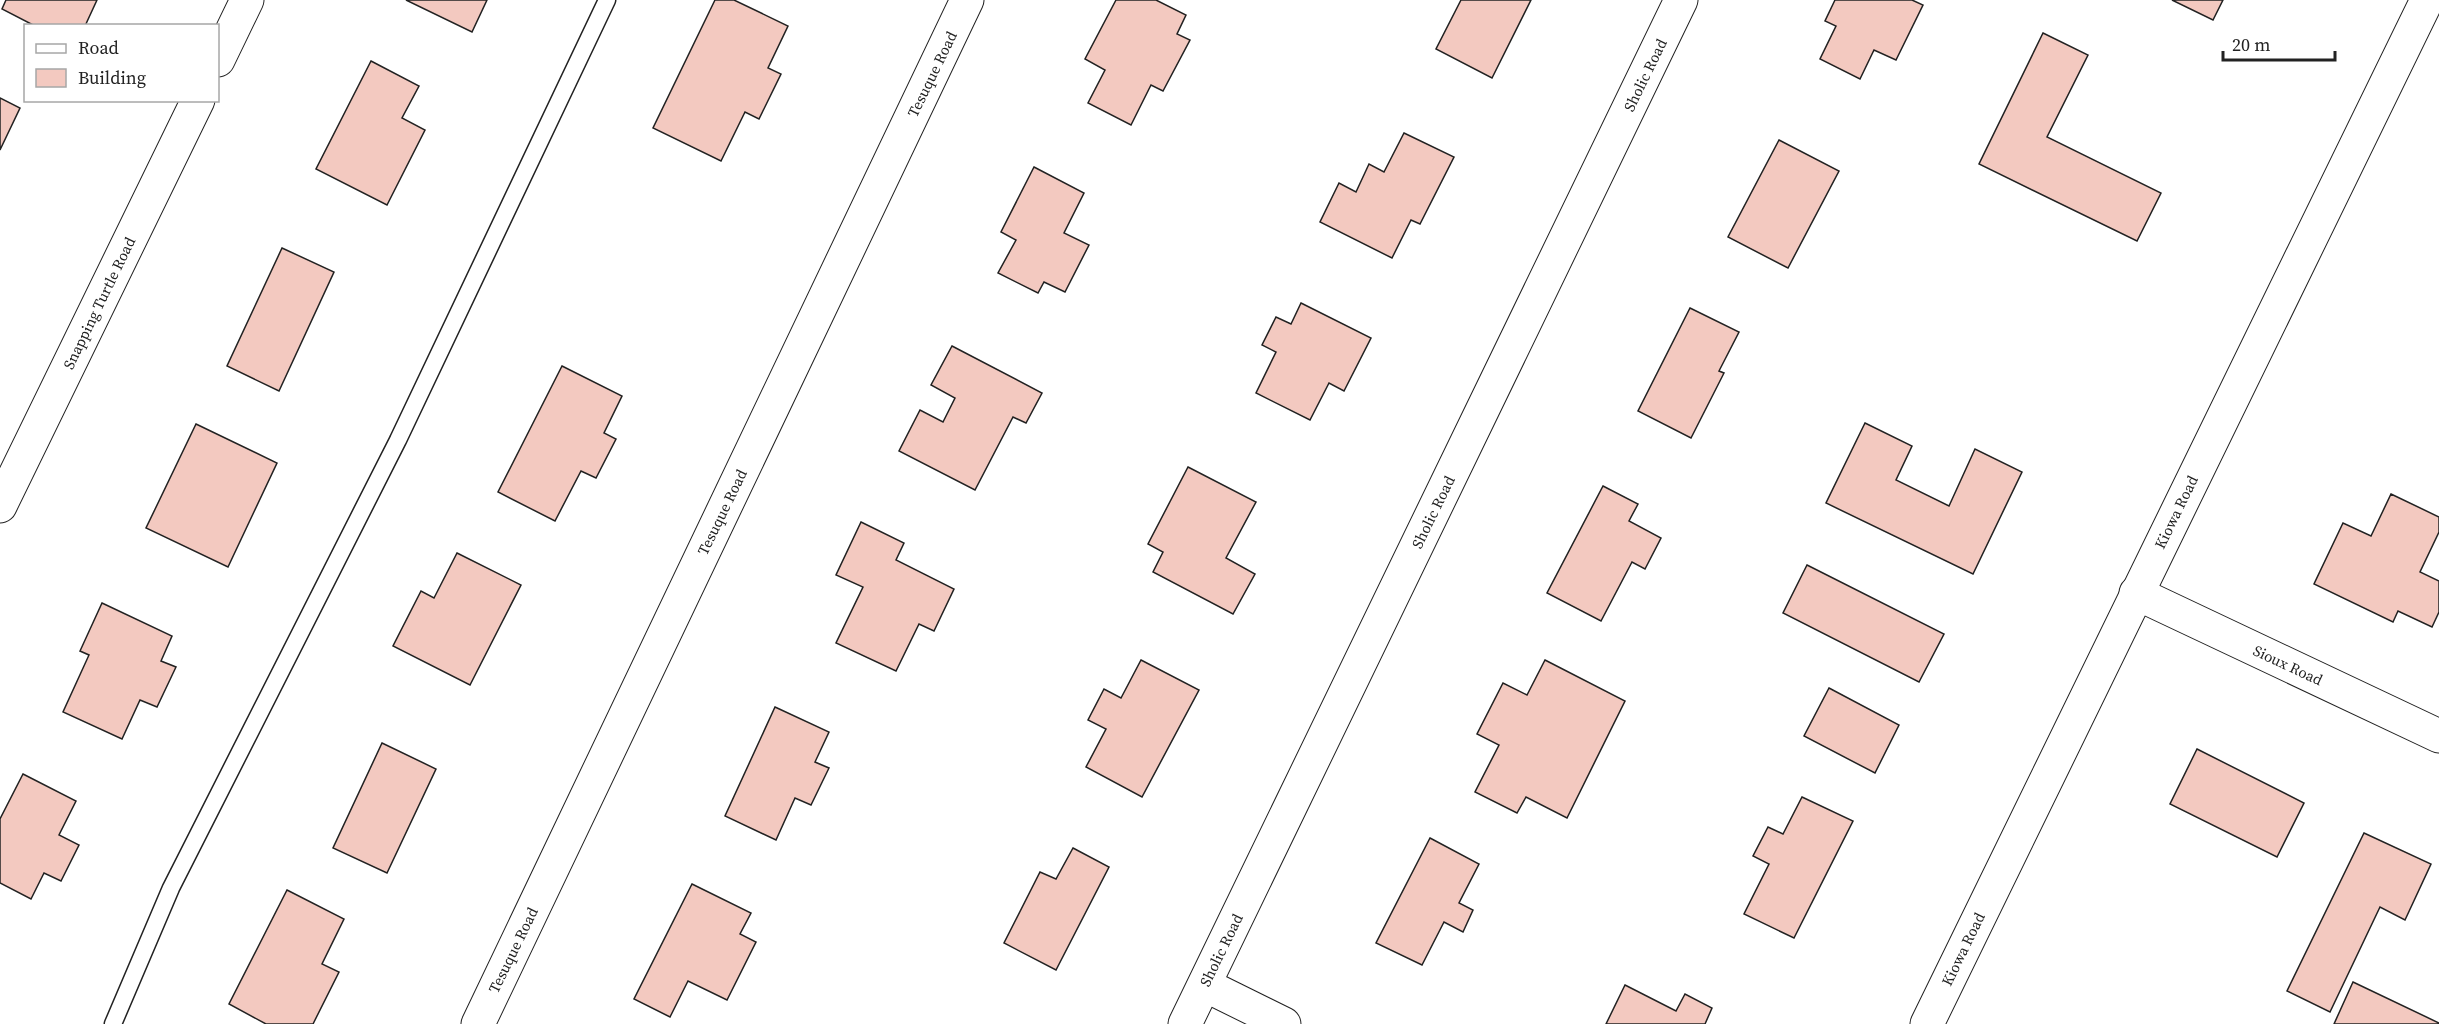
<svg xmlns="http://www.w3.org/2000/svg" width="2439" height="1024" viewBox="0 0 2439 1024" font-family="'Source Serif 4',serif">
<rect width="100%" height="100%" fill="#fff"/>
<g fill="#f3c9c0" stroke="#222" stroke-width="1.5">
<polygon points="6,0 97,0 85,26 35,26 2,9"/>
<polygon points="406,0 487,0 472,32"/>
<polygon points="715,0 734,0 788,26 768,68 781,74 759,119 745,112 721,161 653,128"/>
<polygon points="1116,0 1156,0 1186,15 1177,34 1190,40 1163,91 1151,85 1131,125 1088,103 1105,70 1085,59"/>
<polygon points="1461,0 1531,0 1492,78 1436,49"/>
<polygon points="1835,0 1912,0 1923,5 1896,60 1874,50 1860,79 1820,59 1836,26 1825,21"/>
<polygon points="2172,0 2223,0 2213,20"/>
<polygon points="2043,33 2088,55 2047,137 2161,193 2137,241 1979,164"/>
<polygon points="371,61 419,86 402,118 425,130 387,205 316,169"/>
<polygon points="0,98 20,108 0,150"/>
<polygon points="1404,133 1454,157 1420,224 1411,220 1392,258 1320,222 1339,183 1356,192 1369,164 1384,172"/>
<polygon points="1779,140 1839,171 1788,268 1728,237"/>
<polygon points="1034,167 1084,193 1064,233 1089,245 1065,292 1044,282 1038,293 998,273 1016,240 1001,232"/>
<polygon points="282,248 334,272 279,391 227,366"/>
<polygon points="1301,303 1371,338 1344,391 1329,383 1310,420 1256,393 1276,352 1262,345 1276,317 1291,324"/>
<polygon points="1690,308 1739,332 1719,371 1724,373 1691,438 1638,411"/>
<polygon points="952,346 1042,393 1026,423 1013,417 975,490 899,451 920,410 943,422 955,398 931,385"/>
<polygon points="562,366 622,396 604,433 616,439 596,478 581,471 555,521 498,492"/>
<polygon points="1865,423 1912,446 1896,480 1949,506 1975,449 2022,472 1973,574 1826,503"/>
<polygon points="196,424 277,463 228,567 146,528"/>
<polygon points="1188,467 1256,502 1226,558 1255,574 1233,614 1153,572 1163,552 1148,544"/>
<polygon points="1603,486 1638,504 1629,521 1661,538 1645,569 1632,562 1601,621 1547,593"/>
<polygon points="2391,494 2439,517 2439,532 2420,572 2439,581 2439,612 2432,627 2398,611 2393,622 2314,584 2343,523 2371,536"/>
<polygon points="861,522 904,543 896,560 954,589 934,631 919,624 896,671 836,643 863,587 836,575"/>
<polygon points="457,553 521,585 470,685 393,646 421,591 434,598"/>
<polygon points="1807,565 1944,634 1919,682 1783,613"/>
<polygon points="102,603 172,636 161,661 176,667 157,707 140,700 122,739 63,712 89,655 80,651"/>
<polygon points="1141,660 1199,690 1142,797 1086,767 1106,729 1088,720 1104,689 1121,698"/>
<polygon points="1545,660 1625,701 1567,818 1526,797 1517,813 1475,792 1499,745 1477,734 1503,683 1527,695"/>
<polygon points="1829,688 1899,725 1875,773 1804,736"/>
<polygon points="775,707 829,732 815,762 829,768 811,805 795,798 776,840 725,816"/>
<polygon points="382,743 436,769 387,873 333,848"/>
<polygon points="2197,749 2304,803 2277,857 2170,804"/>
<polygon points="23,774 76,801 59,835 79,845 61,881 44,873 31,899 0,883 0,819"/>
<polygon points="1802,797 1853,821 1794,938 1744,914 1769,864 1753,856 1768,827 1783,834"/>
<polygon points="2364,833 2431,864 2405,920 2380,907 2330,1012 2287,991"/>
<polygon points="1430,838 1479,864 1459,903 1473,910 1463,932 1444,922 1422,965 1376,943"/>
<polygon points="1073,848 1109,867 1056,970 1004,943 1040,872 1056,879"/>
<polygon points="692,884 751,913 740,934 756,942 727,1000 688,981 670,1017 634,999"/>
<polygon points="287,890 344,919 322,964 339,972 313,1024 266,1024 229,1004"/>
<polygon points="2353,982 2439,1023 2439,1024 2334,1024"/>
<polygon points="1625,985 1676,1011 1685,994 1712,1008 1705,1024 1606,1024"/>
</g>
<g fill="none" stroke-linecap="round" stroke-linejoin="round">
<defs>
<polyline id="lane" points="113,1024 171,888 398,440 607,0"/>
<g id="street">
<polyline points="218,60 247,0"/>
<polyline points="0,506 198,100"/>
<polyline points="2136,593 2439,736"/>
<polyline points="1205,985 1284,1024"/>
<polyline points="478,1024 967,0"/>
<polyline points="1185,1024 1681,0"/>
</g>
<polyline id="secondary" points="1927,1024 2427,0"/>
</defs>
<use href="#lane" stroke="#222" stroke-width="19"/>
<use href="#street" stroke="#222" stroke-width="35"/>
<use href="#secondary" stroke="#222" stroke-width="35"/>
<use href="#lane" stroke="#fff" stroke-width="16"/>
<use href="#street" stroke="#fff" stroke-width="33"/>
<use href="#secondary" stroke="#fff" stroke-width="33"/>
</g>
<g text-anchor="middle" dominant-baseline="central" stroke-width="4.5" stroke-linejoin="round" paint-order="stroke">
<g font-size="15" fill="#222" stroke="#fff">
<text transform="translate(932 74) rotate(-64)">Tesuque Road</text>
<text transform="translate(1645 75) rotate(-64)">Sholic Road</text>
<text transform="translate(99 303) rotate(-64)">Snapping Turtle Road</text>
<text transform="translate(722 512) rotate(-64)">Tesuque Road</text>
<text transform="translate(1433 512) rotate(-64)">Sholic Road</text>
<text transform="translate(2176 512) rotate(-64)">Kiowa Road</text>
<text transform="translate(2288 665) rotate(25)">Sioux Road</text>
<text transform="translate(1963 949) rotate(-64)">Kiowa Road</text>
<text transform="translate(513 950) rotate(-64)">Tesuque Road</text>
<text transform="translate(1221 950) rotate(-64)">Sholic Road</text>
</g>
</g>
<rect x="24" y="24" width="195" height="78" fill="#ffffff" stroke="#a7a7a7" stroke-width="1.5"/>
<rect x="36" y="44" width="30" height="9" fill="#ffffff" stroke="#a7a7a7" stroke-width="1.5"/>
<text x="78" y="54" font-size="18" fill="#222222">Road</text>
<rect x="36" y="69" width="30" height="18" fill="#f3c9c0" stroke="#a7a7a7" stroke-width="1.5"/>
<text x="78" y="84" font-size="18" fill="#222222">Building</text>
<path d="M2223 51v9h112v-9" fill="none" stroke="#222222" stroke-width="3"/>
<text x="2232" y="51" font-size="18" fill="#222222" stroke="#ffffff" stroke-width="4.5" paint-order="stroke">20 m</text>
</svg>
